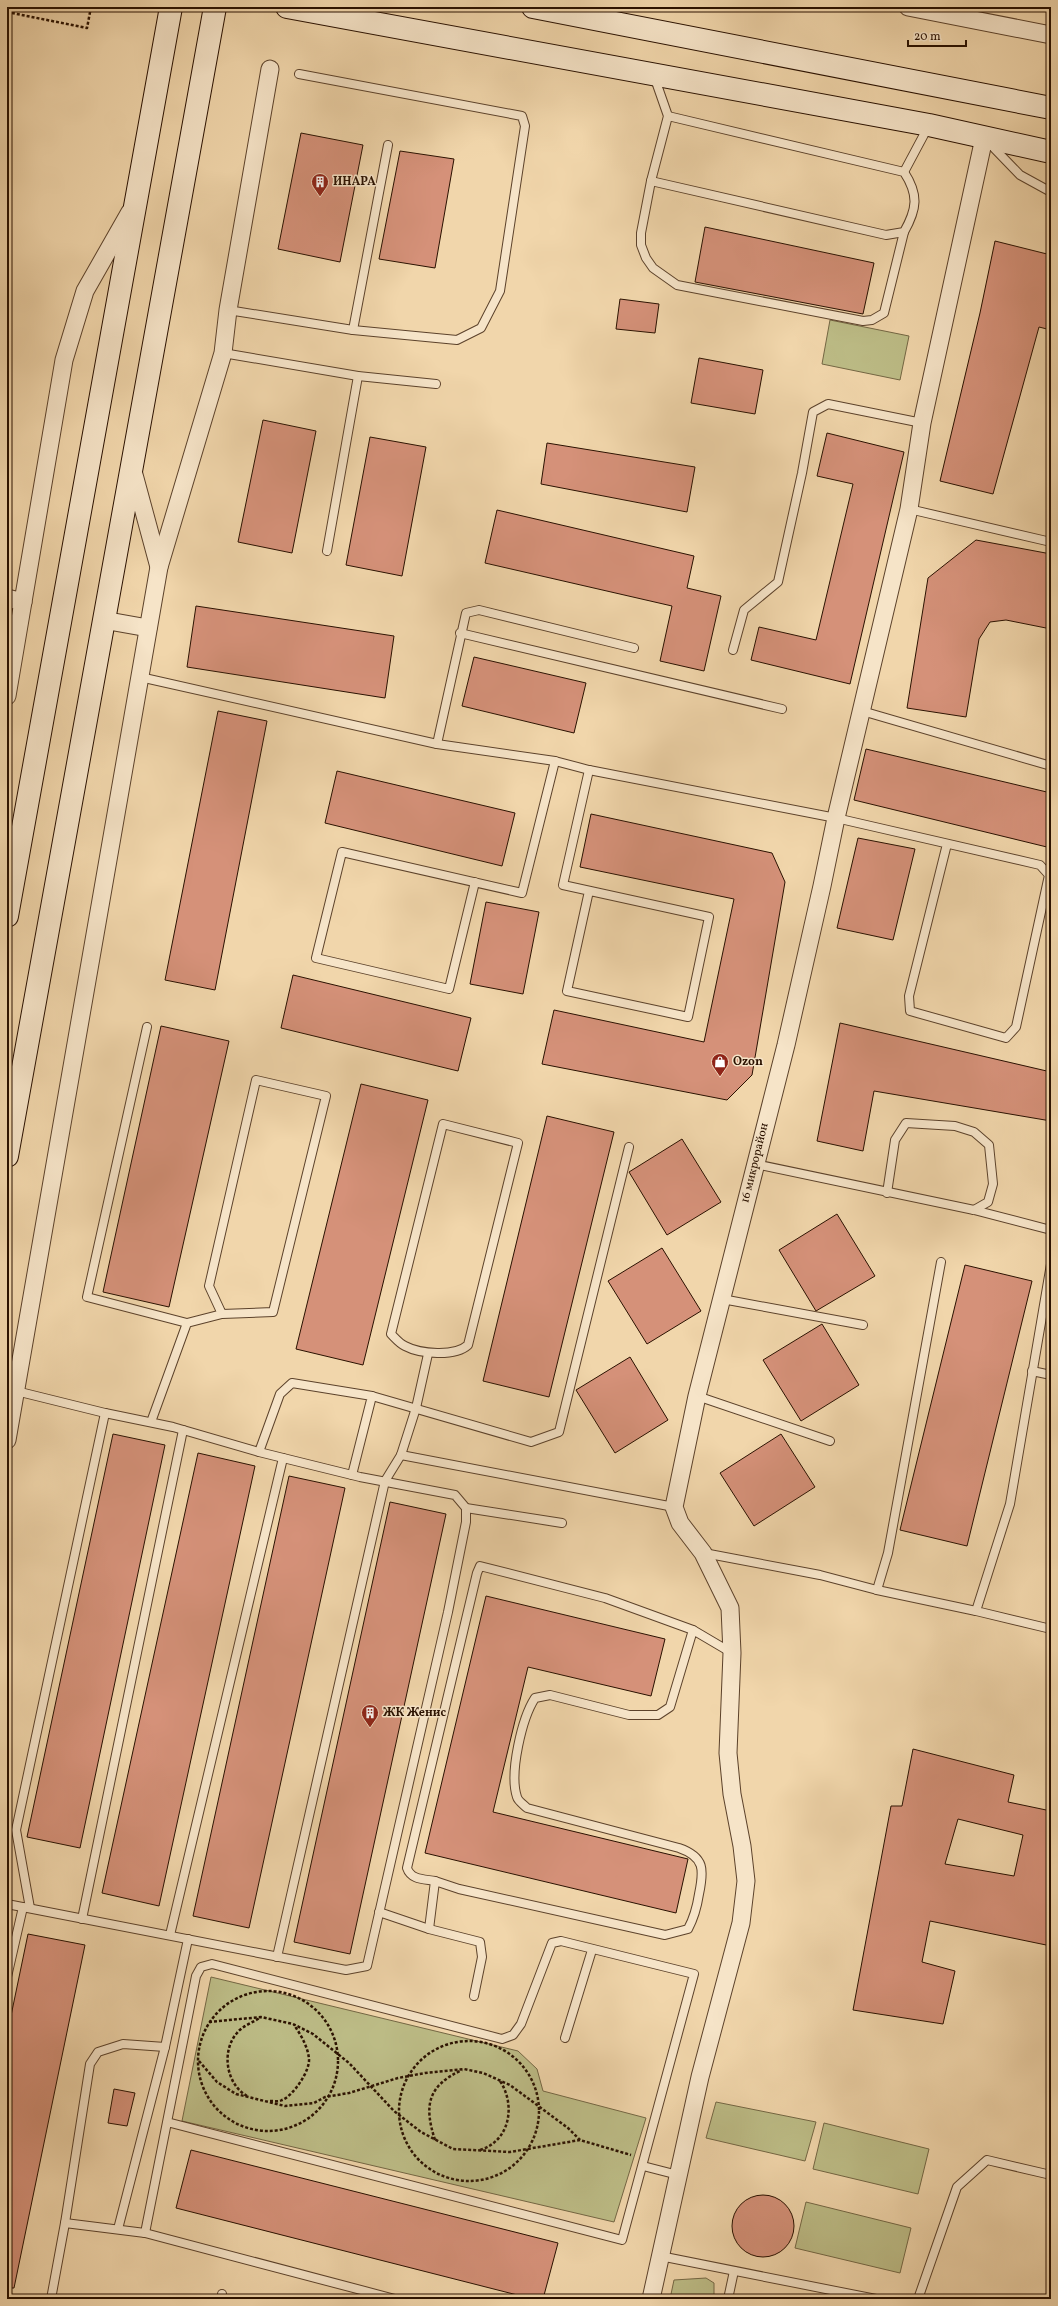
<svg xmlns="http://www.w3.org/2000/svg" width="1058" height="2306" viewBox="0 0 1058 2306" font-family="Vollkorn,serif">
<rect width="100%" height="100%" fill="#f1d6ab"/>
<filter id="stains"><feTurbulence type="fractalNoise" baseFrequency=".005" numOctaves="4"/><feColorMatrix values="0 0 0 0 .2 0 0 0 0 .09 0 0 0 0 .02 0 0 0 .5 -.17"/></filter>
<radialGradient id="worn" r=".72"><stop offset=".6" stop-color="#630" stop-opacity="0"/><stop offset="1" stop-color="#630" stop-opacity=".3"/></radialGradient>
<g fill="#bdbd87" stroke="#746744">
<polygon points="830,320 909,336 900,380 822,364"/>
<polygon points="211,1977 518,2051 537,2069 543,2091 646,2118 614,2222 182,2121"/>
<polygon points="716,2102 816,2122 805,2161 706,2138"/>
<polygon points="824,2123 929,2149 918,2194 813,2169"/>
<polygon points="806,2202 911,2228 900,2273 795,2248"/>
<polygon points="706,2278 714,2283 714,2299 670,2299 674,2280"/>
</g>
<g fill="#d59179" stroke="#2a1100" fill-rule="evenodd">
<polygon points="301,133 363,145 340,262 278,249"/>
<polygon points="400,151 454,159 435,268 379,259"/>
<polygon points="705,227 874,263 863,314 695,282"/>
<polygon points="995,241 1051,255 1051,330 1039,327 993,494 940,481 980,313"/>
<polygon points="620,299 659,304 655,333 616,329"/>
<polygon points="699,358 763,370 755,414 691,403"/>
<polygon points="263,420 316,431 292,553 238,542"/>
<polygon points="827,433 904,452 850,684 751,660 759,627 816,640 853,484 817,476"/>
<polygon points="370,437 426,447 402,576 346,565"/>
<polygon points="547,443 695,467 687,512 541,484"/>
<polygon points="497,510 694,556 687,588 721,596 704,671 660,661 672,606 485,563"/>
<polygon points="976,540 1051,554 1051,629 1006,620 990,622 979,639 966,717 907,708 928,578"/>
<polygon points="196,606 394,636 385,698 187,667"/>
<polygon points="474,657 586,683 574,733 462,706"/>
<polygon points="218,711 267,721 215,990 165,980"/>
<polygon points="866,749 1051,793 1051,848 854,800"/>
<polygon points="337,771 515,813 502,866 325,823"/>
<polygon points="591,814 772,853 785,882 752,1075 727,1100 542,1064 554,1010 704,1042 734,899 580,867"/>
<polygon points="858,838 915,849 893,940 837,928"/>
<polygon points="486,902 539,912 523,994 470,984"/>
<polygon points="293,975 471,1018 458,1071 281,1028"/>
<polygon points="840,1023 1051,1072 1051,1121 874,1091 863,1151 817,1141"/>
<polygon points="161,1026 229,1041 169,1307 103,1292"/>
<polygon points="361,1084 428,1100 363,1365 296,1349"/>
<polygon points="547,1116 614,1132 549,1397 483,1381"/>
<polygon points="682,1139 721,1202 667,1235 629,1172"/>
<polygon points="837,1214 875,1276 816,1311 779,1250"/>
<polygon points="662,1248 701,1311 647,1344 608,1281"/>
<polygon points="965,1265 1032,1281 967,1546 900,1530"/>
<polygon points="822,1324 859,1385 801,1421 763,1360"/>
<polygon points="630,1357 668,1420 615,1453 576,1390"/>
<polygon points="113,1434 165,1445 80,1848 27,1837"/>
<polygon points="781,1434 815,1487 754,1526 720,1473"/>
<polygon points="198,1453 255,1466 159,1906 102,1893"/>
<polygon points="289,1476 345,1488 249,1928 193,1916"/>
<polygon points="390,1502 446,1514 350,1954 294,1942"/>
<polygon points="486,1596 665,1639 651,1696 528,1667 493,1812 688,1859 676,1913 425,1853"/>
<path d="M 913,1749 L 1014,1775 L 1008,1802 L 1051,1811 L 1051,1946 L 930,1921 L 922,1962 L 955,1971 L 943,2024 L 853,2010 L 891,1806 L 902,1806 ZM 958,1819 L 1023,1835 L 1014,1876 L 945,1864 Z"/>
<polygon points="28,1934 85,1945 14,2288 7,2288 7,2035"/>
<polygon points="114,2089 135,2093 127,2126 108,2123"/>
<polygon points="191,2150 558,2243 543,2299 533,2299 176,2208"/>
<circle cx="763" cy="2226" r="31"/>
</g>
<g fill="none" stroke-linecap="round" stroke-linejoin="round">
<defs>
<g id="lane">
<polyline points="654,76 668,116 651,181 641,233 641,245 646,258 653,268 677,285 863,321 872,320 884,313 904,232"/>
<polyline points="990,144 1020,175 1051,192"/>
<polyline points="904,172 928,127"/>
<path d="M 651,181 L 886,235 L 904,232 C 917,209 919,195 904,172 L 668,116"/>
<polyline points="228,310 353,330 457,340 481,328 500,291 525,126 522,116 299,74"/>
<polyline points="353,330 388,145"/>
<polyline points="223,353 358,376 436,384"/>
<polyline points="909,509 1051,542"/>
<polyline points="327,551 358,376"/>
<polyline points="460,633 782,709"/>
<polyline points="733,650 744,610 778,582 802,473 813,412 828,404 922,423"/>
<polyline points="140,677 437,744 555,761 589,770 836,818 1040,865 1049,875 1016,1027 1006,1038 910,1011 909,996 947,844"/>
<polyline points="862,711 1051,766"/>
<polyline points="437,744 466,613 479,610 634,648"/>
<polyline points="589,770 563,885 709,917 688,1017 567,991 589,891"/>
<polyline points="475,882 449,989 316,958 342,852 522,893 555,761"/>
<polyline points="147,1027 87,1297 187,1323"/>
<path d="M 443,1124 L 518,1143 L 468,1345 C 455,1357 420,1354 405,1346 C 400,1344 395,1338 391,1334 Z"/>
<polyline points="755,1164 974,1210 1051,1230"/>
<polyline points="887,1193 895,1140 906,1123 955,1126 974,1132 989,1145 993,1184 988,1202 974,1210"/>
<polyline points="1051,1264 1010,1504 976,1611 1051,1629"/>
<polyline points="722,1299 863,1325"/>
<polyline points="1032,1371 1051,1375"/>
<polyline points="372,1396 531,1442 559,1432 629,1147"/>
<polyline points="697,1396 830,1441"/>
<polyline points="151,1422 187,1323 222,1314 209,1286 256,1080 326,1096 273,1312 222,1314"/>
<polyline points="259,1452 280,1394 292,1383 372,1396 352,1475"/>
<polyline points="401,1455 674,1507"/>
<polyline points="466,1508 562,1523"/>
<polyline points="704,1553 820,1575 877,1590 888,1553 941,1262"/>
<polyline points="877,1590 976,1611"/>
<path d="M 435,1881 C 424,1879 411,1880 407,1868 L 477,1573 L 480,1566 L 605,1598 L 693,1630"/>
<polyline points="7,1904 346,1970 367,1966 448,1612 466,1522 466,1508 455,1495 360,1477 259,1452 173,1427 105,1413 16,1391"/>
<polyline points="30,1908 16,1830 105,1413"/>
<polyline points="379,1912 429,1929 480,1942 482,1957 474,1996"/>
<polyline points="82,1919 183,1430"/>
<path d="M 429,1929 L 435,1881 L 459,1889 L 665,1935 L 688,1929 C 694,1918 697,1907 699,1894 C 704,1870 705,1857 679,1848 L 527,1808 C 524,1805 518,1801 517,1797 C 509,1773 522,1718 535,1698 L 550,1695 L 629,1715 L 658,1715 L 670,1707 L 693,1630 L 732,1653"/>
<polyline points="170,1935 283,1458"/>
<polyline points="277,1957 385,1481 401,1455 416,1408 428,1354"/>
<polyline points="7,1977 23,1907"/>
<polyline points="565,2038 592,1950"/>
<polyline points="643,2166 678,2175"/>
<polyline points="65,2223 90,2064 98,2052 123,2044 165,2047"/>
<polyline points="118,2229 165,2047 188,1939"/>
<polyline points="145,2233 196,1976 201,1967 212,1964 502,2039 513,2035 521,2024 552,1943 561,1941 694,1974 622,2240 167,2122"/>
<polyline points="660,2256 876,2299"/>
<polyline points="51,2299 65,2223 145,2233 395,2299"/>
<polyline points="222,2299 222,2294"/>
<polyline points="728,2299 734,2271"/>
<polyline points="918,2299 957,2187 987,2160 1051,2175"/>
</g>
<g id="street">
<polyline points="908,7 1051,35"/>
<polyline points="133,471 159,567"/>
<polyline points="7,598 23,602"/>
<polyline points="103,620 148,628"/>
<polyline points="7,696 64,360 85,291 130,212"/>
<polyline points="7,1440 159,567 223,353 228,310 270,69"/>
<polyline points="651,2299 700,2077 741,1923 746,1881 742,1846 732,1794 728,1753 732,1653 730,1608 703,1553 680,1523 674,1507 697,1396 786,1045 822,886 836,818 909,509 922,423 984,138"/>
</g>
<g id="secondary">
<polyline points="287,7 929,125 1051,152"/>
<polyline points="533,7 1051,108"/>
<polyline points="7,916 171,7"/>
<polyline points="7,1156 215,7"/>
</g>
</defs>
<use href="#lane" stroke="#5c422b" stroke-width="10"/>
<use href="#street" stroke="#5c422b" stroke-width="19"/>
<use href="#secondary" stroke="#2a1100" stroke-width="24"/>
<g stroke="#2a1100" stroke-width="2.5" stroke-dasharray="3 2" stroke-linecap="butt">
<polyline points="7,12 87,28 91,7"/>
<circle cx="268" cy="2061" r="70"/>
<polyline points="209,2022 261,2017 293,2024 313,2034 349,2063 394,2111 421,2132 453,2149 510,2152 580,2140 631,2155"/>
<circle cx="469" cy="2111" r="70"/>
<polyline points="199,2061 217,2082 236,2094 285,2106 314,2103 325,2097 349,2093 398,2078 425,2073 464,2069 483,2073 510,2085 568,2128 580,2140"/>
<path d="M 247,2096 C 226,2084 221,2051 237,2033 C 242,2026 254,2022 261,2017"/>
<path d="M 270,2101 C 274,2101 279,2102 282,2100 C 293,2096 310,2071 309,2059 C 308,2047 301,2035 294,2025"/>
<path d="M 435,2140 C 424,2106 427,2086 462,2070"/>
<path d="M 480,2150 C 510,2141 516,2105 500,2081"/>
</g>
<use href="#lane" stroke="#f6e4c8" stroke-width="8"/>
<use href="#street" stroke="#f6e4c8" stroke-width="17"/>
<use href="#secondary" stroke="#f6e4c8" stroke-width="22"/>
</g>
<defs>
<symbol id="building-pin" viewBox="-11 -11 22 30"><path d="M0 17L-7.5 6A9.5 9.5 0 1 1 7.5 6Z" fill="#8f2418" stroke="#f6e4c8"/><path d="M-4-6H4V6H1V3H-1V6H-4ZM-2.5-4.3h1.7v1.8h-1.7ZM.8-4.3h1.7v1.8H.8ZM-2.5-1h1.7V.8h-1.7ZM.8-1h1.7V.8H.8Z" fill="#fff"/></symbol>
<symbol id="shop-pin" viewBox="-11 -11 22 30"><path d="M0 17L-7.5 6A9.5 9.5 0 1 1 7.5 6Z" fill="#8f2418" stroke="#f6e4c8"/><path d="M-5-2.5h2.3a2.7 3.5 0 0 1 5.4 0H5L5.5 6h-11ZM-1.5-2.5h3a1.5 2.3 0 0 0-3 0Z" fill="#fff"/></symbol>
</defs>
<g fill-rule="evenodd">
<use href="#building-pin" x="310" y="172" width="20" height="27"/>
<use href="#shop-pin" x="710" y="1052" width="20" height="27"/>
<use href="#building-pin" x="360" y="1703" width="20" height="27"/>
</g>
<g text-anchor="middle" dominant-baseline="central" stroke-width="3" stroke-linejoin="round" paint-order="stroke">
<g font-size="12" font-weight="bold" fill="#2a1100" stroke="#f6e4c8" text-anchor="start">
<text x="333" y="182">ИНАРА</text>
<text x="733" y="1062">Ozon</text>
<text x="383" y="1713">ЖК Женис</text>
</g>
<g font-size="12" fill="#2a1100" stroke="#f6e4c8">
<text transform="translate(755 1163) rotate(-76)">16 микрорайон</text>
</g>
</g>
<rect width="1058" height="2306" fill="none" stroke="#f1d6ab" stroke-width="24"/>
<rect x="8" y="8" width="1042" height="2290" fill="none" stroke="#2a1100" stroke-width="2"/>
<rect x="12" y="12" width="1034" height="2282" fill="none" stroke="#2a1100"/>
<path d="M908 40v6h58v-6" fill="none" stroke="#2a1100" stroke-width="2"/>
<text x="914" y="40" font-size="12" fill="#2a1100" stroke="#f6e4c8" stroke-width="3" paint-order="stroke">20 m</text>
<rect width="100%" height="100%" filter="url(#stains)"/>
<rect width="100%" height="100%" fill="url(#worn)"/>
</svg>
